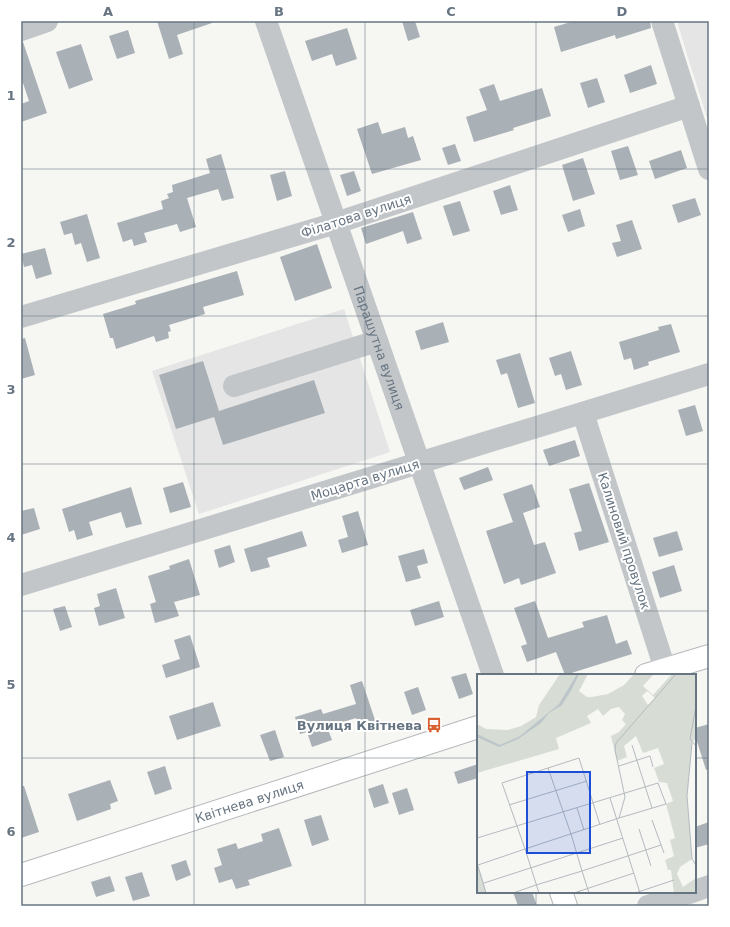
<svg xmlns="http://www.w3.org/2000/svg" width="730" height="927" viewBox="0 0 730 927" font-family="'DejaVu Sans',sans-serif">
<rect width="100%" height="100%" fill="#f6f6f3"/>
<g fill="#e4e5e4">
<polygon points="677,21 709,21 709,124 686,51"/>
<polygon points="344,309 390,452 199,514 152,371"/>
</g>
<g fill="#a9b0b6">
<polygon points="157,21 212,21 212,23 177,35 183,54 169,59"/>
<polygon points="402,21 415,21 420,37 408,41"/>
<polygon points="574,21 650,21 651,28 616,39 615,35 561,52 554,27"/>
<polygon points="347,28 357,59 336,66 332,54 312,61 305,41"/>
<polygon points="128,30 135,53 117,59 109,36"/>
<polygon points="21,42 23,42 47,113 21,122 21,104 29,101 21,77"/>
<polygon points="81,44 93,80 69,89 56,52"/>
<polygon points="651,65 657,84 630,93 624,75"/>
<polygon points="597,78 605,102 588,108 580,83"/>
<polygon points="494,84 500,101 542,88 551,116 513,128 514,130 474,142 466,117 487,110 479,89"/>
<polygon points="378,122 382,134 405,127 408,138 413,136 421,160 372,174 357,129"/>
<polygon points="455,144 461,161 448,165 442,148"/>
<polygon points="628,146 638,175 620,180 611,151"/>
<polygon points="681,150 687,168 655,179 649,161"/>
<polygon points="221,154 234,198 222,201 218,189 187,198 196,227 180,232 177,224 144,233 147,242 134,246 132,239 123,242 117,223 163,209 161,201 169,198 167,194 173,192 172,185 210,173 206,159"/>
<polygon points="583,158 595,194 573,201 562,165"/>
<polygon points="285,171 292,196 277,201 270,175"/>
<polygon points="354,171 361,191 347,196 340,175"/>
<polygon points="510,185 518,210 501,215 493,191"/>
<polygon points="695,198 701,215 678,223 672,205"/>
<polygon points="460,201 470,231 453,236 443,206"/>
<polygon points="580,209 585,226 568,232 562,215"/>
<polygon points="413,212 422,239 407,244 403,231 366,244 361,228"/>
<polygon points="87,214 100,258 87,262 81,243 75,245 72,233 64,235 60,222"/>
<polygon points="632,220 642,249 617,257 612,243 621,241 616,225"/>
<polygon points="317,244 332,288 295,301 280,257"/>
<polygon points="45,248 52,274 36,279 32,265 24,267 21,254"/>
<polygon points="237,271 244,295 203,307 205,314 169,325 171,331 168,332 169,338 156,342 154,336 116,349 113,338 110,338 103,314 136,304 135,301"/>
<polygon points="443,322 449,342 421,350 415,331"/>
<polygon points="671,324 680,352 648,362 649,365 634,370 631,358 624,360 619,342 659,330 658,327"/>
<polygon points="25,338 35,375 21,379 21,339"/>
<polygon points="571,351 582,385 566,390 561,374 555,376 549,358"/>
<polygon points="520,353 535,403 518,408 507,373 501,375 496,360"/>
<polygon points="203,361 219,411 314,380 325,413 223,445 214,417 176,429 159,375"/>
<polygon points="695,405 703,431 686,436 678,410"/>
<polygon points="575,440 580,456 549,466 543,450"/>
<polygon points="488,467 493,480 464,490 459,478"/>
<polygon points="183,482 191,507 170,513 163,488"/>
<polygon points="589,483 609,542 579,551 574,533 582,531 569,489"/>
<polygon points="532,484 540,507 523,513 534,545 545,542 556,573 521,585 519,578 504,584 486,531 513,522 503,494"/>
<polygon points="131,487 142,524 126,528 121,512 89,522 93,535 77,540 74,530 69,532 62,509"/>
<polygon points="34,508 40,529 21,535 21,511"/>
<polygon points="358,511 368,545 342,553 338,540 348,537 342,516"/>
<polygon points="302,531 307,546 267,558 270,567 251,572 244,549"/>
<polygon points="677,531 683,550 659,557 653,538"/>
<polygon points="230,545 235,562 219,568 214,550"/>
<polygon points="424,549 428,563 417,566 421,578 406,582 398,556"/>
<polygon points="189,559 200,595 174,602 179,616 155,623 150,604 156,602 148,576 170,569 169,566"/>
<polygon points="674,565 682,591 660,598 652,572"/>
<polygon points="116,588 125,618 99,626 94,608 100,606 97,594"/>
<polygon points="439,601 444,617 415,626 410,610"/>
<polygon points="535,601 548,638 584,627 582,622 607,615 616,644 627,640 632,654 565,675 556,652 527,662 521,646 527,644 514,608"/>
<polygon points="65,606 72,627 60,631 53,609"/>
<polygon points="190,635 200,667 166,678 162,665 180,659 174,640"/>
<polygon points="466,673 473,694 459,699 451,677"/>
<polygon points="362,681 377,726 360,731 356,718 327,727 332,740 312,747 307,732 300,734 295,717 321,709 323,714 356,704 350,685"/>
<polygon points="418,687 426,710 412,715 404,692"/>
<polygon points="213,702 221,726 177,740 169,716"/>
<polygon points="709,724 709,769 706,770 695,735 695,728"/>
<polygon points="275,730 284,757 270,761 260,735"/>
<polygon points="478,764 478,778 458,784 454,772"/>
<polygon points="165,766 172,789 155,795 147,772"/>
<polygon points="110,780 118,801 110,804 111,809 77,821 68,794"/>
<polygon points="383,784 389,803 374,808 368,789"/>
<polygon points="21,786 24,786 39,832 21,838"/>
<polygon points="407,788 414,810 399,815 392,793"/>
<polygon points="321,815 329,840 312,846 304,820"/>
<polygon points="709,822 709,844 695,848 695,827"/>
<polygon points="279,828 292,866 248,880 250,885 236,889 232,879 219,883 214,868 222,865 217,849 236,843 238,849 263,841 261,834"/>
<polygon points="186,860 191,875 176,881 171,865"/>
<polygon points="142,872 150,896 133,901 125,877"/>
<polygon points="110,876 115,891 96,897 91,882"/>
<polygon points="513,892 532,892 537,906 518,906"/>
</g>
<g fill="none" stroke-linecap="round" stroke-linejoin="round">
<defs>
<g id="major">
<polyline points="646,675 709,656"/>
<path id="s2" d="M 21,875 L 478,727"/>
<polyline points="561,892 566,906"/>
</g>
</defs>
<use href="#major" stroke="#b5b9bc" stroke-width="24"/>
<g stroke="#c2c6c9" stroke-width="22">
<path id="s1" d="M 266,21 L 493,675"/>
<polyline points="662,21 709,169"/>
<polyline points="21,30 47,21"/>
<polyline points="21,317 336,223 689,106"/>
<polyline points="234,386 377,341"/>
<polyline points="583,413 665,669"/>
<polyline points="21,585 709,374"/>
<polyline points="695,891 709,886"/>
<polyline points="648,906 692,892"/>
</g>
<use href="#major" stroke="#fff" stroke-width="22"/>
</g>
<path fill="none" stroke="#677582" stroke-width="1" stroke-opacity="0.55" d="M 194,21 L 194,906M 365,21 L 365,906M 536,21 L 536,675M 21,169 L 709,169M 21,316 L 709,316M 21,464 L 709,464M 21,611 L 709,611M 21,758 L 478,758M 695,758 L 709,758M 536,892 L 536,906"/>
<defs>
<symbol id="bus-bare" viewBox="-9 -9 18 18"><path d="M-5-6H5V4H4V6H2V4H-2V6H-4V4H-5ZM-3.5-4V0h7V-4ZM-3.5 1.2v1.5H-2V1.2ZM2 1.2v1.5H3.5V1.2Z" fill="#d96030" stroke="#fff" stroke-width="2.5" paint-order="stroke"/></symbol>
</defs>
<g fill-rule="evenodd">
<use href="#bus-bare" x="423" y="714" width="22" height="22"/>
</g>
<g text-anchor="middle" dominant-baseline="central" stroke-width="4" stroke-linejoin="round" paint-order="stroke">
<g font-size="13" fill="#677582" stroke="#fff">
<text transform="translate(356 216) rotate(-18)">Філатова вулиця</text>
<text stroke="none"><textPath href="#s1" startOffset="346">Парашутна вулиця</textPath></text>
<text transform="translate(365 480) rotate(-17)">Моцарта вулиця</text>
<text transform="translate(624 541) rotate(72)">Калиновий провулок</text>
<text stroke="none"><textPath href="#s2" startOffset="240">Квітнева вулиця</textPath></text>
</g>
<g font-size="13" font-weight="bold" fill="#677582" stroke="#fff" text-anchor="end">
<text x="422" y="725">Вулиця Квітнева</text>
</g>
</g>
<g transform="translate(477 674)">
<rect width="219" height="219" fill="#f6f6f3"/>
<path d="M 83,0 L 111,0 L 102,17 L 110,23 L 115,23 L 131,20 L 147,11 L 157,0 L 177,0 L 166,12 L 176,21 L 195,0 L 219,0 L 218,65 L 215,69 L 210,122 L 215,185 L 203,193 L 200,200 L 206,213 L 219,204 L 219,219 L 197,219 L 194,196 L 191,196 L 188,186 L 197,182 L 193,166 L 198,164 L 189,130 L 196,127 L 190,109 L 182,108 L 177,94 L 187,90 L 181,74 L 166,79 L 159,62 L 147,72 L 150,83 L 140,87 L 134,62 L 142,58 L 149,50 L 145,46 L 148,40 L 142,33 L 134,35 L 126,42 L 121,35 L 110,42 L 114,49 L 79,64 L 82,75 L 0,99 L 0,50 L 9,55 L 31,56 L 44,52 L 59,43 L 62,31 ZM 170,17 L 178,24 L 171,31 L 165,22 ZM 0,189 L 7,209 L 9,219 L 0,219 Z" fill="#d7ddd4" fill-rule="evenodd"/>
<path d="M 100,0 L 102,0 L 95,15 L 85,31 L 72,39 L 64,49 L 41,65 L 22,73 L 0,63 L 0,60 L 23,71 L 43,62 L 82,30 Z" fill="#bcc5ca"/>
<path fill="none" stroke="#b4babf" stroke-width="1" d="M 219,32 L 213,65 L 219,72M 215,69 L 210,122 L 215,185 L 219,191M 155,71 L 175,134M 142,92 L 173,82 L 176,93M 71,94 L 94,160M 133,124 L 163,219M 32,131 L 110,107M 100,134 L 107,156M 175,146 L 187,179M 162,155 L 174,192M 0,164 L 181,109 L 189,130 L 142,144M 0,189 L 9,219M 1,191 L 48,175 L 25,109 L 71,94 L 102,84 L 123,151M 7,209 L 146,164M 59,211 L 105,197 L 94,160M 36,219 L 59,211M 62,219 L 48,175 L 142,144 L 148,123 L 138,76 L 139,69 L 199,0M 97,219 L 157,199M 112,219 L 105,197 L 184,171M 158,219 L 197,206"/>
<path fill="#1d4ed8" fill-opacity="0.15" stroke="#1d4ed8" stroke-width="2" d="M 50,98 L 113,98 L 113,179 L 50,179 Z"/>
<rect width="219" height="219" fill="none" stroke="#677582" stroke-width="2"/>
</g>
<rect width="730" height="927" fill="none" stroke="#ffffff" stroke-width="44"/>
<rect x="22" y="22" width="686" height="883" fill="none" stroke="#677582" stroke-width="1.5"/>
<g font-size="13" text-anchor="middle" font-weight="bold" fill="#677582">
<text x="108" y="16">A</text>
<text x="279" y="16">B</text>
<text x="451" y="16">C</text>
<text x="622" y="16">D</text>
<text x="11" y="100">1</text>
<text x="11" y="247">2</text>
<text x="11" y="394">3</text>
<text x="11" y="542">4</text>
<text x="11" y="689">5</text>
<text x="11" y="836">6</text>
</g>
</svg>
